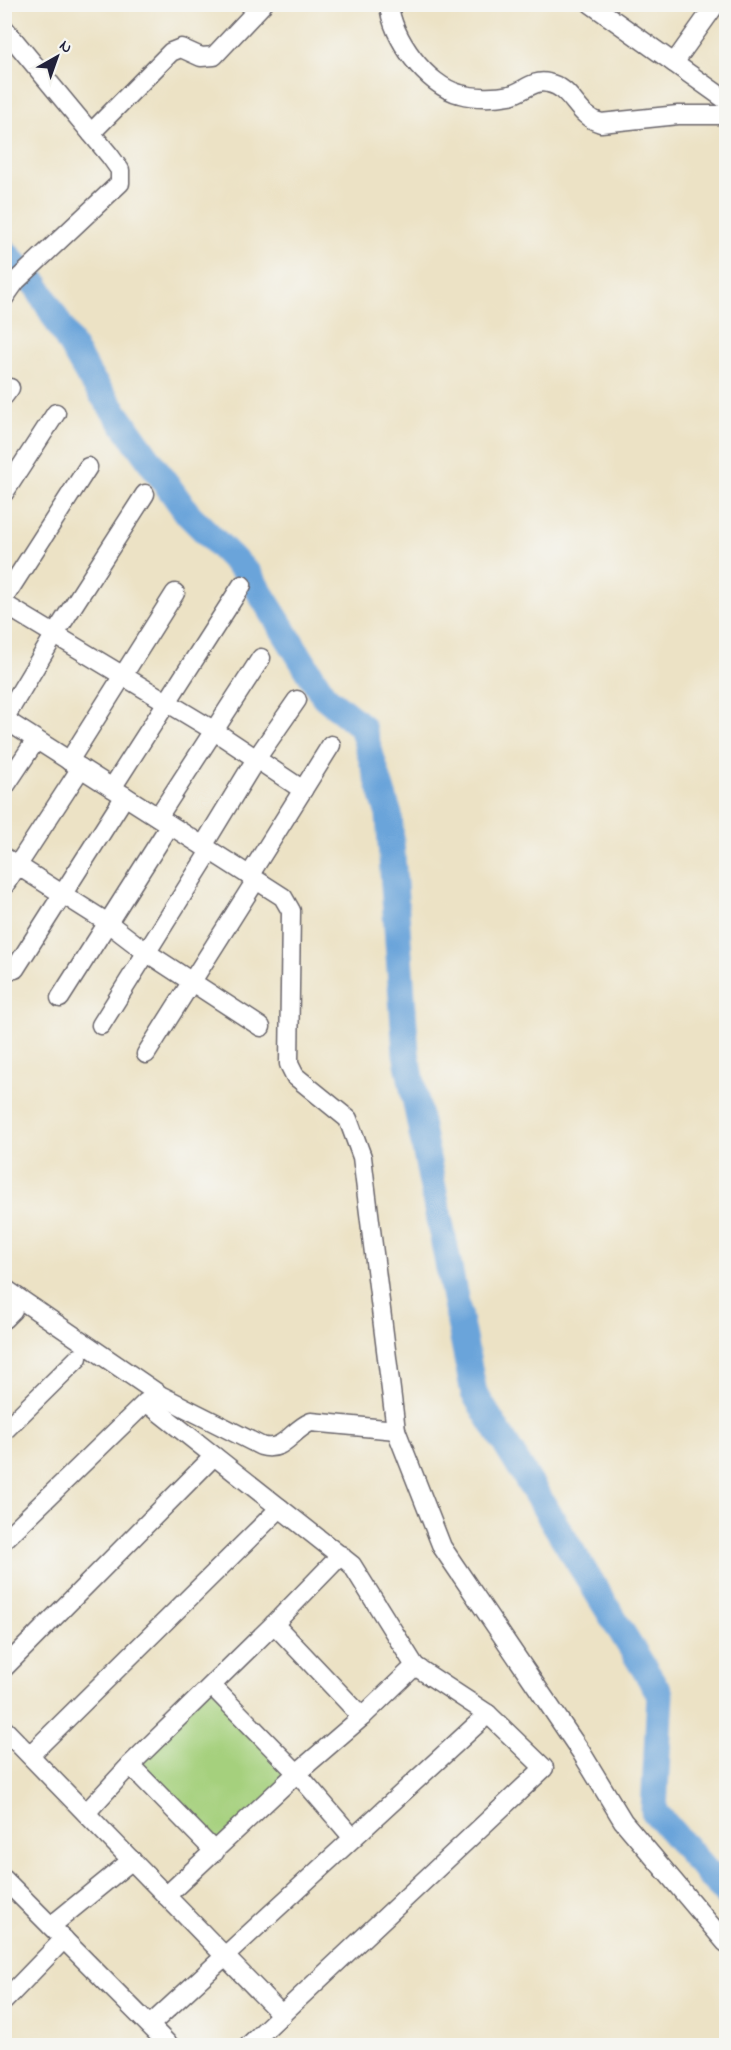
<svg xmlns="http://www.w3.org/2000/svg" width="731" height="2050" viewBox="0 0 731 2050" font-family="'Indie Flower',sans-serif">
<rect width="100%" height="100%" fill="#f6f6f2"/>
<filter id="ink" filterUnits="userSpaceOnUse"><feTurbulence type="fractalNoise" baseFrequency=".0167" numOctaves="2"/><feDisplacementMap in="SourceGraphic" scale="12" xChannelSelector="R" yChannelSelector="G"/><feConvolveMatrix kernelMatrix="1 2 1 2 8 2 1 2 1" color-interpolation-filters="sRGB"/></filter>
<filter id="wash" filterUnits="userSpaceOnUse"><feTurbulence type="fractalNoise" baseFrequency=".008" numOctaves="4" result="noise"/><feDisplacementMap in="SourceGraphic" scale="24" xChannelSelector="R" yChannelSelector="G"/><feGaussianBlur stdDeviation="1.35" result="paint"/><feColorMatrix in="noise" values="0 0 0 0 0 0 0 0 0 0 0 0 0 0 0 0 0 1.4 0 .05"/><feComposite in="paint" operator="in"/></filter>
<g filter="url(#wash)">
<rect width="100%" height="100%" fill="#ece2c5"/>
<polygon fill="#a5d07d" stroke="#64795c" stroke-width="1.5" points="212,1686 297,1773 215,1852 130,1765"/>
<g fill="none" stroke-linecap="round" stroke-linejoin="round">
<polyline stroke="#6ba4da" stroke-width="27" points="4,252 37,286 89,376 188,514 249,575 324,696 362,727 389,815 406,1053 474,1393 660,1694 654,1811 726,1894"/>
</g>
</g>
<g filter="url(#ink)">
<g fill="none" stroke-linecap="round" stroke-linejoin="round">
<defs>
<g id="minor">
<path d="M 389,4 C 391,37 427,86 460,94 C 474,98 495,98 510,95 C 523,92 534,79 548,83 C 574,88 575,116 601,123 L 678,115 L 726,115"/>
<polyline points="591,4 726,100"/>
<polyline points="4,28 110,156 120,170 120,183 16,281 4,298"/>
<polyline points="674,63 716,4"/>
<polyline points="91,133 171,52 181,48 201,57 214,56 263,4"/>
<polyline points="4,396 10,388"/>
<polyline points="4,493 56,413"/>
<polyline points="4,598 88,467"/>
<polyline points="4,604 213,730 303,790"/>
<polyline points="4,719 283,897 291,911 289,1064 295,1076 348,1119 362,1157 396,1430 442,1547 581,1752 623,1821 726,1943"/>
<polyline points="4,719 55,634 145,494"/>
<polyline points="69,761 175,593"/>
<polyline points="4,788 36,740"/>
<polyline points="112,788 242,585"/>
<polyline points="158,817 261,658"/>
<polyline points="203,846 256,759 297,700"/>
<polyline points="4,857 108,923 146,952 261,1027"/>
<polyline points="249,876 331,745"/>
<polyline points="4,886 81,768"/>
<polyline points="15,969 125,796"/>
<polyline points="60,998 170,825"/>
<polyline points="101,1025 210,851"/>
<polyline points="146,1054 256,880"/>
<path d="M 4,1288 L 160,1395 L 261,1446 C 284,1453 291,1430 311,1422 L 396,1430"/>
<polyline points="4,1319 13,1310"/>
<polyline points="4,1431 78,1358"/>
<polyline points="4,1540 146,1402 352,1565 415,1666 488,1714 544,1768 248,2046"/>
<polyline points="274,1624 362,1717"/>
<polyline points="4,1668 214,1456"/>
<polyline points="212,1686 297,1773 353,1838"/>
<polyline points="4,1729 282,2015"/>
<polyline points="30,1755 280,1508"/>
<polyline points="130,1765 215,1852"/>
<polyline points="86,1813 130,1765 274,1624 341,1555"/>
<polyline points="4,1879 170,2046"/>
<polyline points="166,1896 297,1773 362,1717 415,1666"/>
<polyline points="51,1926 132,1860"/>
<polyline points="4,2001 64,1939"/>
<polyline points="150,2025 488,1714"/>
</g>
</defs>
<use href="#minor" stroke="#69656b" stroke-width="21"/>
<use href="#minor" stroke="#fff" stroke-width="18"/>
</g>
</g>
<rect width="731" height="2050" fill="none" stroke="#f6f6f2" stroke-width="24"/>
<g transform="translate(57 57) rotate(40)" stroke="#f6f6f2" stroke-width="4.5" paint-order="stroke">
<path d="M0-4.5L10 22L0 15L-10 22Z" fill="#22223b"/>
<text y="-9" font-size="16" font-weight="bold" text-anchor="middle" fill="#22223b">N</text>
</g>
</svg>
